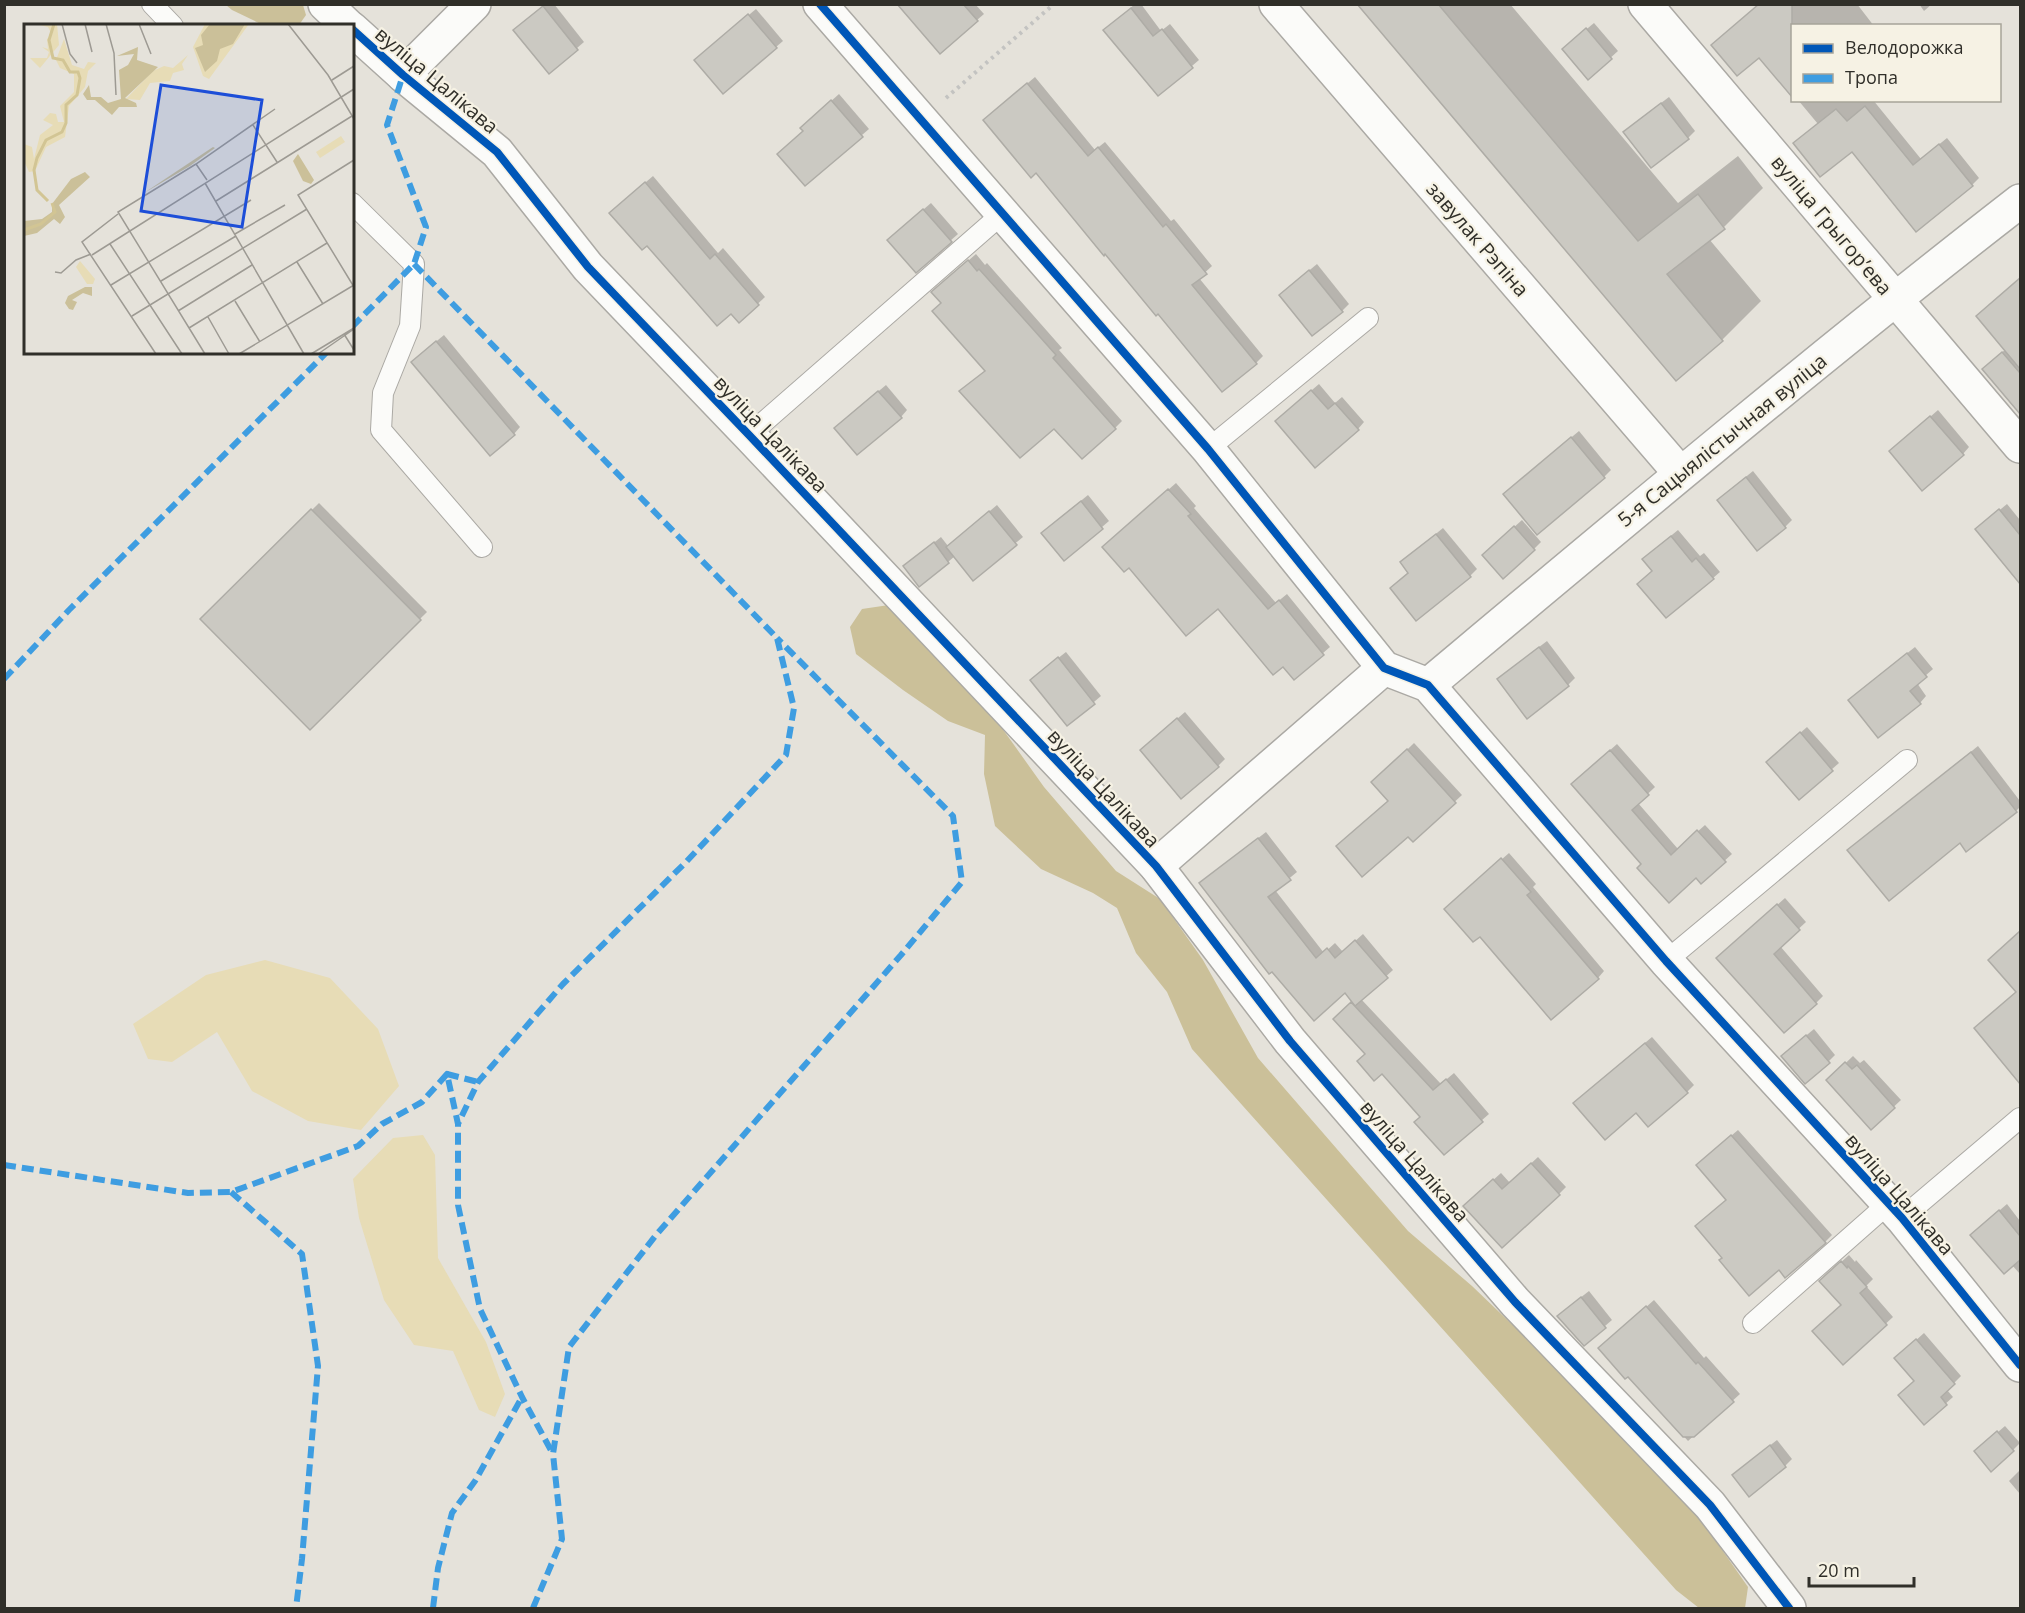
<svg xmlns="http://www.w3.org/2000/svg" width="2025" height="1613" viewBox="0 0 2025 1613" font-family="'Open Sans',sans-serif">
<rect width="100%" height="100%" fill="#e5e2da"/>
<g fill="#e7dcb6">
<polygon points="265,960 330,978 378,1029 399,1086 361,1130 308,1121 252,1091 217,1032 172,1062 148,1059 133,1024 206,975"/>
<polygon points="423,1135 435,1155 438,1258 486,1342 505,1394 495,1417 479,1410 453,1351 414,1345 384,1300 359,1218 353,1179 393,1138"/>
</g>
<g fill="#cbc099">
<polygon points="226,5 303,5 306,15 299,25 263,25 232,10"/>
<polygon points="889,605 999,724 1044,787 1116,871 1160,899 1203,960 1258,1058 1408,1231 1472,1286 1672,1478 1748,1587 1745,1608 1699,1608 1676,1590 1192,1049 1167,992 1136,953 1117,908 1093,893 1041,869 995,826 984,774 985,735 948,721 903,690 856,654 850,627 862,609"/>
</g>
<g fill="#0003">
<polygon points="545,4 554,4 584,42 549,72 522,23"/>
<polygon points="899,4 975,4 984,14 977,20"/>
<polygon points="1135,4 1141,4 1161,31 1170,24 1199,60 1159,94 1105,30"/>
<polygon points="1359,4 1510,4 1678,203 1738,156 1763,188 1724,227 1709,239 1761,301 1722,340"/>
<polygon points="1760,4 1857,4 1874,26 1792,26 1792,95 1759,56"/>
<polygon points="1919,4 1932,4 1924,11"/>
<polygon points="756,9 783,41 776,47 703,53"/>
<polygon points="1594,23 1618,51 1588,78 1571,42"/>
<polygon points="1035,77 1095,150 1105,142 1171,221 1174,219 1212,266 1199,278 1263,356 1256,363 992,113"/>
<polygon points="839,94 869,129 805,184 805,131 809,121"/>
<polygon points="1669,97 1695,131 1688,138 1632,125"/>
<polygon points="1798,100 1873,100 1921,159 1947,138 1979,178 1972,185 1852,150 1818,124"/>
<polygon points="653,176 718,253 723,248 765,297 739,321 618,206"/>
<polygon points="931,203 958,234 916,271 896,233"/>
<polygon points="976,254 985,265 987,263 1062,348 1059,350 1122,421 1115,428 1054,427 986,370 943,303 940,285"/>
<polygon points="1317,264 1349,304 1342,311 1288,288"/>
<polygon points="2020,279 2020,392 2011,400 1991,362 2006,349 1985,310"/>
<polygon points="444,335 520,427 514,434 420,355"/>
<polygon points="1319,384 1335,403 1342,397 1364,422 1358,429 1284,414"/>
<polygon points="886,385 907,410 901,417 843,421"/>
<polygon points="1938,410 1969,447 1963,454 1898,445"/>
<polygon points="1579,431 1611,470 1604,477 1512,487"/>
<polygon points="1753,471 1792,520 1785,527 1726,493"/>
<polygon points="1176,483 1196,506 1194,508 1276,603 1287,594 1330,647 1294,678 1283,665 1218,607 1111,540"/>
<polygon points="1088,495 1109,521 1065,559 1050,526"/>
<polygon points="319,503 427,612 310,728 202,619"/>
<polygon points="2007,504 2020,520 2020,549 2005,562 1984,523"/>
<polygon points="997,505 1023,537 973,578 955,556 948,562 905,566 941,537 948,546"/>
<polygon points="1522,520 1541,542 1534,549 1491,548"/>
<polygon points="1443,528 1477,569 1470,576 1410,573 1409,556"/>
<polygon points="1678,530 1700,556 1704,553 1720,572 1713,578 1651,552"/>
<polygon points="1547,641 1575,678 1568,685 1506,672"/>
<polygon points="1915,647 1933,669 1917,683 1926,696 1920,703 1857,693"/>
<polygon points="1066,652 1101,696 1068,724 1039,673"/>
<polygon points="1185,712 1225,759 1218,766 1149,743"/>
<polygon points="1807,727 1839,763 1799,798 1775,755"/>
<polygon points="1414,743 1462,795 1413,840 1389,800 1380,776"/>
<polygon points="1617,744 1655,787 1638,803 1678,849 1705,825 1732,854 1701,882 1696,876 1642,864 1580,777"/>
<polygon points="1978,746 2020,801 2020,807 2016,811 1960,841 1849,850"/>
<polygon points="1266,832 1297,872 1275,890 1324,953 1335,943 1343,952 1363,934 1393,970 1361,999 1441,1084 1454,1073 1489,1114 1444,1153 1422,1116 1335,1019 1354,1001 1345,991 1208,877"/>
<polygon points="1509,853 1536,884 1533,887 1604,971 1598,978 1453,902"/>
<polygon points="1785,898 1806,922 1780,946 1823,996 1816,1003 1725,951"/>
<polygon points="2020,933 2020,1064 2012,1071 2018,992"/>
<polygon points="1814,1029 1835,1055 1829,1061 1790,1049"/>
<polygon points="1652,1037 1694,1085 1687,1092 1636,1110 1582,1096"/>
<polygon points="1853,1056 1860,1063 1864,1060 1901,1100 1871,1128 1828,1080"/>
<polygon points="1738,1130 1832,1235 1825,1242 1779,1268 1724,1258 1728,1199 1705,1158"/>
<polygon points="1538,1157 1566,1187 1559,1194 1472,1199 1501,1173 1510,1183"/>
<polygon points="2007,1204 2020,1221 2020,1274 1979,1228"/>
<polygon points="1849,1255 1855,1262 1856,1260 1873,1279 1866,1286 1893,1317 1843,1363 1842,1305 1828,1274"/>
<polygon points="1589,1291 1612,1320 1584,1344 1566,1309"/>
<polygon points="1654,1300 1704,1358 1706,1356 1740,1394 1688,1441 1628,1374 1607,1342"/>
<polygon points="1924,1333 1961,1376 1947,1390 1953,1397 1924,1423 1915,1381 1903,1352"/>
<polygon points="2005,1426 2020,1443 2013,1450 1983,1445"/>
<polygon points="1777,1440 1792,1459 1785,1466 1741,1468"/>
<polygon points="2020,1470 2020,1494 2009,1481"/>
</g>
<g fill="#cbc9c2" stroke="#aeaca6" stroke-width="1.5">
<polygon points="897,4 963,4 978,21 940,54"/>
<polygon points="1357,4 1438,4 1638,241 1698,194 1725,229 1667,274 1723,341 1676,381"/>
<polygon points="1759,4 1792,4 1792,97 1759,58 1737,76 1711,45"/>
<polygon points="543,6 578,50 549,74 513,30"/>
<polygon points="1131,8 1153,36 1162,29 1193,68 1158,96 1103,30"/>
<polygon points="748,14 777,48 723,94 694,60"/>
<polygon points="1586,28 1612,59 1588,80 1562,49"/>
<polygon points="1027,83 1088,156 1098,147 1163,227 1166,224 1207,274 1192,285 1257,364 1222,392 1158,314 1156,316 1105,254 1104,256 1036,173 1031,178 983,120"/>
<polygon points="831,100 863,137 805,186 777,154 803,131 800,128"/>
<polygon points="1661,103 1689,139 1651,168 1623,132"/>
<polygon points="1865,106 1913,165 1939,144 1973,186 1916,232 1852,152 1820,177 1793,143 1836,109 1847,121"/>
<polygon points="645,182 710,259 715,254 759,305 739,323 731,314 717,326 647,246 642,250 609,213"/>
<polygon points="923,209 952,242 916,273 887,240"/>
<polygon points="968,260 977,271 979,269 1032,328 1056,355 1053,358 1116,429 1082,459 1054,429 1020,458 959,391 985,371 932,311 941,303 931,292"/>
<polygon points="1309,270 1343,312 1312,336 1279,295"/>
<polygon points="2020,278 2020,369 1976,316"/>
<polygon points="436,341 515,435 490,456 411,362"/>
<polygon points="2002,352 2020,373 2020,414 1982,369"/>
<polygon points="1311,390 1328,409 1335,403 1359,430 1315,468 1275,421"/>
<polygon points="878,391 902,418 857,455 834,428"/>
<polygon points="1930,416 1964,455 1922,491 1889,451"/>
<polygon points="1571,437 1605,478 1537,535 1503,494"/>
<polygon points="1746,477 1786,528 1757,551 1717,500"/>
<polygon points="1168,489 1191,514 1188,516 1268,609 1279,600 1324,655 1294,680 1283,667 1273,675 1218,609 1186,636 1129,568 1124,572 1102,547"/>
<polygon points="1081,501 1103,529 1064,561 1041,533"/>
<polygon points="311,509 421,620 310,730 200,619"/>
<polygon points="1999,509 2020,535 2020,584 1975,529"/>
<polygon points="989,511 1017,545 973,581 946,547"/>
<polygon points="1514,526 1535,550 1503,579 1482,555"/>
<polygon points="1436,534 1471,577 1416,621 1390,588 1408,573 1400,562"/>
<polygon points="1671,536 1692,562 1696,558 1714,579 1666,618 1637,584 1652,571 1642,559"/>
<polygon points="934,542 949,563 919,587 903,566"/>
<polygon points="1539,647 1569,686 1527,719 1497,679"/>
<polygon points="1907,653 1927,677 1910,691 1921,704 1878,738 1848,700"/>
<polygon points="1058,657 1095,704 1067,726 1030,680"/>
<polygon points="1177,718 1219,767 1181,799 1140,750"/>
<polygon points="1800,732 1833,771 1799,800 1766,762"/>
<polygon points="1407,749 1456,803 1413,842 1408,837 1362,877 1336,846 1388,801 1371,782"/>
<polygon points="1610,750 1649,795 1632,810 1671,855 1697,830 1726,862 1701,884 1696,878 1669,903 1637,868 1641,864 1571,784"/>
<polygon points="1971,752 2017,812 1966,852 1960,843 1889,901 1847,850"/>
<polygon points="1258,838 1291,880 1268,897 1316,958 1327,948 1335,958 1355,940 1388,978 1355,1006 1345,993 1314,1021 1272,972 1269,974 1199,883"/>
<polygon points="1501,858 1531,892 1527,895 1599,979 1551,1020 1480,937 1473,942 1444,909"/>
<polygon points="1777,904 1800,930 1774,954 1817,1004 1784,1033 1716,958"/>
<polygon points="2020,931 2020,1084 1974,1028 2016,992 1988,960"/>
<polygon points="1351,1002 1433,1090 1446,1079 1483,1122 1444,1155 1414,1122 1420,1117 1382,1074 1374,1081 1357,1061 1365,1054 1333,1019"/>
<polygon points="1806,1035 1830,1063 1805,1084 1781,1056"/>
<polygon points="1645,1043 1688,1093 1648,1127 1636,1113 1605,1140 1573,1103"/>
<polygon points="1845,1062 1852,1069 1857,1065 1895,1108 1871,1130 1826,1080"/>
<polygon points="1731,1135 1826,1243 1785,1278 1779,1270 1749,1296 1719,1260 1722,1258 1695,1226 1726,1200 1696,1165"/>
<polygon points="1531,1163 1560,1195 1502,1248 1463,1206 1493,1179 1502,1189"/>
<polygon points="1999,1210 2020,1236 2020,1260 2004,1274 1970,1235"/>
<polygon points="1841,1261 1847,1268 1848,1266 1867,1287 1860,1293 1887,1325 1843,1365 1812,1331 1841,1305 1819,1281"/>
<polygon points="1581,1297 1606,1328 1584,1346 1557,1316"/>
<polygon points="1646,1306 1696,1364 1698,1362 1734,1402 1694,1437 1683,1437 1628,1377 1625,1379 1598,1348"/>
<polygon points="1916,1339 1955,1384 1941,1397 1947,1405 1924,1425 1898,1395 1914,1381 1894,1358"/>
<polygon points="1997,1431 2014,1451 1991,1472 1974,1451"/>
<polygon points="1770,1445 1786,1467 1749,1497 1732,1475"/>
</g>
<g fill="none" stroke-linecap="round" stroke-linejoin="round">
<defs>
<g id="service">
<polyline points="152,4 173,26"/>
<polyline points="352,203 414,264 410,326 383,393 381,430 482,547"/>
<polyline points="749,435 1002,214"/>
<polyline points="1208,449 1368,318"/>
<polyline points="1666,961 1907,760"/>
<polyline points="1902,1218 2020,1118"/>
<polyline points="1753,1323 1889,1203"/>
</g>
<g id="minor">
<polyline points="325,4 348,26"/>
<polyline points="820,4 1208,449 1384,668 1428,685 1666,961 1902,1218 2020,1365"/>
<polyline points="1276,4 1680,473"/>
<polyline points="1645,4 2020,446"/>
<polyline points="352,29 403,75 497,152 588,267 749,435 1156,866 1290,1041 1515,1302 1710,1505 1789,1608"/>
<polyline points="403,75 474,4"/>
<path d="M 1428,685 C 1624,521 1819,357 2020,201"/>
<polyline points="1156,866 1384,668"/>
</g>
</defs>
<use href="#service" stroke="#aba9a4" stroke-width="22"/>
<use href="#minor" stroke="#aba9a4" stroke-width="36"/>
<polyline stroke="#c3c3c1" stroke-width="4" stroke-dasharray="3 4.5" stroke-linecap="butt" points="946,98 1054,4"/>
<use href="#service" stroke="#fbfbf9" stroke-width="20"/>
<use href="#minor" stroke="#fbfbf9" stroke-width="33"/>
<g stroke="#3e9de1" stroke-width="6" stroke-dasharray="12 6" stroke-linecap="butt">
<polyline points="414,264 777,638 794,708 786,755 686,862 563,984 478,1082 458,1124"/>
<polyline points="352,327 414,264 426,227 387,125 403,75"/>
<polyline points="4,679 69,610 327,352"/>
<polyline points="447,1074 478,1082"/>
<polyline points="4,1165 188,1193 231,1192 358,1146 382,1124 422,1102 447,1074 458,1124 458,1205 480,1309 522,1397 553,1454"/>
<polyline points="231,1192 302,1254 318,1366 302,1559 296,1608"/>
<polyline points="433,1608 438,1568 452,1513 475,1481 522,1397"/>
<polyline points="533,1608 562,1539 553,1454 569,1347 656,1235 901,955 962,882 953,816 777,638"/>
</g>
<defs>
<g id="cycleway">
<polyline points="820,4 1208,449 1384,668 1428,685 1666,961 1902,1218 2020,1365"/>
<polyline points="352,29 403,75 497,152 588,267 749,435 1156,866 1290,1041 1515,1302 1710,1505 1789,1608"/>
</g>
</defs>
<use href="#cycleway" stroke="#f6f2e4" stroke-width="11"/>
<use href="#cycleway" stroke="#0057b8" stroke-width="8"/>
</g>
<g text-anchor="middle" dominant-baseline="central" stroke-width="4.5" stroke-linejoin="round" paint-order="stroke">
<g font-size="20" fill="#302f29" stroke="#f6f2e4">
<text transform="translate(437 80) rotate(40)">вуліца Цалікава</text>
<text transform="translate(1832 225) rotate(50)">вуліца Грыгорʼева</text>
<text transform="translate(1478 239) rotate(49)">завулак Рэпіна</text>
<text transform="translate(771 434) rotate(46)">вуліца Цалікава</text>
<text transform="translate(1722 440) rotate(-39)">5-я Сацыялістычная вуліца</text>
<text transform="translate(1104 788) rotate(47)">вуліца Цалікава</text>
<text transform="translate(1415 1161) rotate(49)">вуліца Цалікава</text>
<text transform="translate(1900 1194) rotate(49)">вуліца Цалікава</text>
</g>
</g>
<g transform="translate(24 24)">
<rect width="330" height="330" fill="#e5e2da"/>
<path d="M 33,0 L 35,21 L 16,44 L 6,34 L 23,34 L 25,28 L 18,23 L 24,25 L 23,15 L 28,11 L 24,3 L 16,1 ZM 181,0 L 225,0 L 185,55 L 179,52 L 169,23 ZM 40,15 L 48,41 L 60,45 L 64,38 L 72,39 L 64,47 L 61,63 L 45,82 L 41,113 L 22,123 L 11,147 L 5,148 L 0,137 L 0,120 L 8,123 L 10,135 L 16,111 L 29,101 L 19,96 L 26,89 L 32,90 L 34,98 L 40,98 L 36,82 L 50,68 L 50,50 L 36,44 L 32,36 ZM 164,31 L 158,40 L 160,46 L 149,49 L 146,57 L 126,59 L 116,76 L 102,75 L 129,47 L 140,42 L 149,44 ZM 317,112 L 321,118 L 296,134 L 292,128 ZM 56,237 L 71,255 L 69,260 L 63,260 L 52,243 Z" fill="#e7dcb6"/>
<path d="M 186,0 L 221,0 L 209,20 L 196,25 L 193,37 L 181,48 L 171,24 L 179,21 L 177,11 ZM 114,23 L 113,36 L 134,43 L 101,74 L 112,79 L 113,83 L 95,83 L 88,91 L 71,76 L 63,76 L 59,70 L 65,61 L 67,73 L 77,73 L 84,79 L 97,75 L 95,46 L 104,41 L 110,30 L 93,32 ZM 189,123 L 191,124 L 166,142 L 120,169 ZM 274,130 L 290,156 L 287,160 L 279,157 L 269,137 ZM 61,148 L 66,153 L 35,181 L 41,193 L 36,200 L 30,195 L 13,209 L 0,212 L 0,197 L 18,195 L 28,188 L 28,180 L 47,155 ZM 61,263 L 68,263 L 68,272 L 59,269 L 48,276 L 53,278 L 49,286 L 45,285 L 41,279 L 44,272 Z" fill="#cbc099"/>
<path fill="none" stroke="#d2c594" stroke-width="3" d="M 24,177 L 13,166 L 10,146 L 13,134 L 22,116 L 38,108 L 42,99 L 42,81 L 53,71 L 56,54 L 54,48 L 46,48 L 39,36 L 29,34 L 25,16 L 30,0M 0,206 L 17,200 L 31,188 L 28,179"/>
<path fill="none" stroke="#9d9a93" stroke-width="1.5" d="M 38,0 L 46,30 L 53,39M 61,0 L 68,28M 82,0 L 90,29 L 92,71M 115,0 L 127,30M 264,0 L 304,51 L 330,95M 308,56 L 330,42M 229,101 L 253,138M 330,136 L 274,171 L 330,263M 172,140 L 183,156M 181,159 L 280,330M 192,177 L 328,92M 94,190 L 58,218 L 132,330M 211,210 L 261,181M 86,220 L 158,330M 68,231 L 330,65M 273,238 L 299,280M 31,248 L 37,249 L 52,236 L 67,230M 137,257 L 212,212M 87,261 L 227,176M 211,277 L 236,318M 154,287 L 228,241M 108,292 L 283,185M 184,293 L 205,330M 165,304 L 303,219M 320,310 L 330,326M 181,330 L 94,188 L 172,140 L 251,85M 215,330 L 330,261M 287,330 L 330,304M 294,330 L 330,305"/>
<path fill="#1d4ed8" fill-opacity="0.15" stroke="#1d4ed8" stroke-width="3" d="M 137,61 L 238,76 L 218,203 L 117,187 Z"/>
<rect width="330" height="330" fill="none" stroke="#302f29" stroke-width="3"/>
</g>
<rect width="2025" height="1613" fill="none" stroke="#302f29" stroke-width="12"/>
<rect x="1791" y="24" width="210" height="78" fill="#f6f2e4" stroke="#a7a499" stroke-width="1.5"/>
<rect x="1803" y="44" width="30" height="9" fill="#0057b8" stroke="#a7a499" stroke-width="1.5"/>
<text x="1845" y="54" font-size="18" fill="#302f29">Велодорожка</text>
<rect x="1803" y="74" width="30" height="9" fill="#3e9de1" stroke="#a7a499" stroke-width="1.5"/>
<text x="1845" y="84" font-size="18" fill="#302f29">Тропа</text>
<path d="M1809 1577v9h105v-9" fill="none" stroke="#302f29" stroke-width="3"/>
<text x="1818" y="1577" font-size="18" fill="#302f29" stroke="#f6f2e4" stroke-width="4.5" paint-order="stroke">20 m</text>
</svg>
